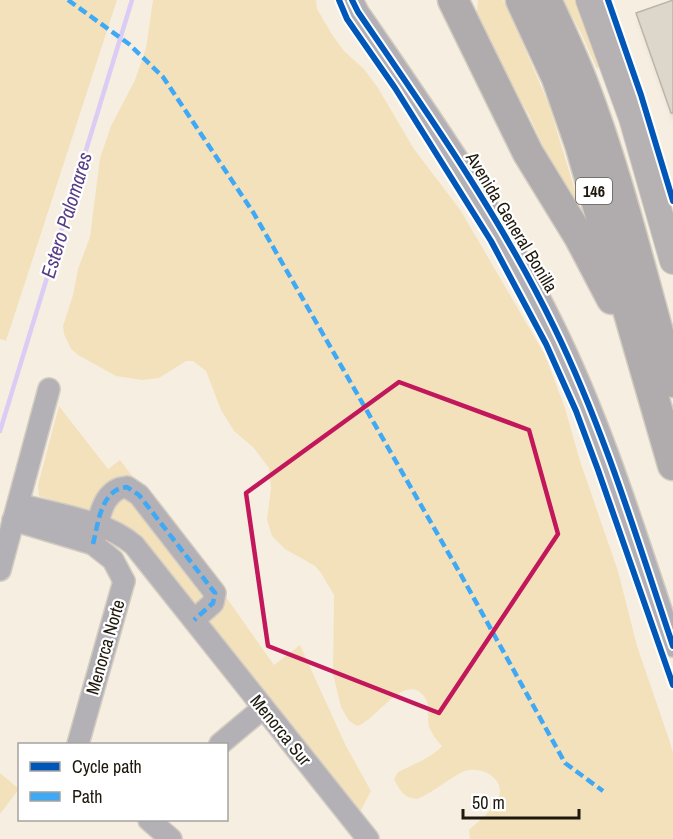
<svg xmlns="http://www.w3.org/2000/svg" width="673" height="839" viewBox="0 0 673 839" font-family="'Archivo Narrow',sans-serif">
<defs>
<filter id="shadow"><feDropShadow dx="5.5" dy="5.5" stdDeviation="3" flood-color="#0004"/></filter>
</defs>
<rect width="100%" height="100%" fill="#f6efe1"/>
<g fill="#f3e1bc">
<polygon points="0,0 117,0 6,341 0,339"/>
<path d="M 153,0 L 316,0 L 317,9 L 333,36 L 344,51 L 364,69 L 378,88 L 414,149 L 461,211 L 545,355 L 565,408 L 580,461 L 618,571 L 637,646 L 670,742 L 673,753 L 673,839 L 470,839 L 469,830 C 481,819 512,797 495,779 C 489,772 478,769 469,770 C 458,771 432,794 417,799 C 404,798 400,791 394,779 L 398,772 C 413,764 430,759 442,746 C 437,741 432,734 429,727 C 426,716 432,705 423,695 C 403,673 376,721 357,726 L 349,721 L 341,707 L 333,674 L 334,595 L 321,573 L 315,566 L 285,549 L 272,536 L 267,520 L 271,488 L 269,468 L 253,447 L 234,431 L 221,410 L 206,371 L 193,361 L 186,361 L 159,378 L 142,380 L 116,376 L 78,355 L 71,349 L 64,334 L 63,326 L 73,295 L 78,269 L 90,237 L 100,158 L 111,126 L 135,80 L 146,48 Z"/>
<polygon points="478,0 503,0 508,9 549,105 584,220 568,202 529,115 476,25"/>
<polygon points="563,0 576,0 602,63 597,69 581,33"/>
<polygon points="59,406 108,469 120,460 231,604 274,665 300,645 345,744 371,791 360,812 139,536 114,520 39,496 38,485"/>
<polygon points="0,773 19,789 0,814"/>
</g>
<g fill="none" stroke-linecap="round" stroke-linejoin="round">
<polyline stroke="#dbccf5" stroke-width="4.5" points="0,431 132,0"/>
</g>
<polygon fill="#ddd6ca" stroke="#bbb5a8" stroke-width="1.5" filter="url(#shadow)" points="673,0 673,113 671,113 636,13"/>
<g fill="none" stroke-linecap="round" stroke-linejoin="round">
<defs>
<g id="minor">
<path d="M 352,0 L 358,12 C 428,114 500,216 554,327 C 604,429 637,539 673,646"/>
<path d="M 18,504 C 54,514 105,520 134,545 L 368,839"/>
<polyline points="13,520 93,544 113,560 124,581"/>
<path d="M 93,544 C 98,525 100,495 121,488 L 127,487 L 139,495 L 215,593 L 213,603 L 194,620"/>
<polyline points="0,570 49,389"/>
<polyline points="78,744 124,581"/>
<polyline points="220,744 263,708"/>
<polyline points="149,820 171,839"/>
</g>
<polyline id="major" points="589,0 632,118 673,261"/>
<g id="highway">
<polyline points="453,0 528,153 580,238 612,299"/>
<polyline points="521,0 557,78 580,144 673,465"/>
<path d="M 546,0 C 559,28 572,55 583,84 C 617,172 639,266 665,357"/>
<polyline points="668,369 673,382"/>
</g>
</defs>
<use href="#minor" stroke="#d2ccc1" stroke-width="24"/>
<use href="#major" stroke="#d2ccc1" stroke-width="28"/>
<use href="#highway" stroke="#d2ccc1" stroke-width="33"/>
<use href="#minor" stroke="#b3b0b6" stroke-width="21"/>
<use href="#major" stroke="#b6b1b3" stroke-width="26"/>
<use href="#highway" stroke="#b0acae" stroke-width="30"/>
<g stroke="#3fa9f5" stroke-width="4.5" stroke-dasharray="9 4.5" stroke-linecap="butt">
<polyline points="68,0 129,44 163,77 253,212 461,575 565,763 603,791"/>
<path d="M 93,544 C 98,525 100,495 121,488 L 127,487 L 139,495 L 215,593 L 213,603 L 194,620"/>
</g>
<defs>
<g id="cycleway">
<polyline points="339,0 347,19 395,88 491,241 546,344 576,411 598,470 673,685"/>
<path d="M 352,0 L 358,12 C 428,114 500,216 554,327 C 604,429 637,539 673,646"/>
<polyline points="608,0 641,95 673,201"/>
</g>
</defs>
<use href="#cycleway" stroke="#fff" stroke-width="10"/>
<use href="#cycleway" stroke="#0057b8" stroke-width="6"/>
</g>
<path fill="none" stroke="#c2185b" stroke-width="4.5" stroke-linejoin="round" d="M 399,382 L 529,430 L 558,534 L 439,713 L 268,646 L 246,493 Z"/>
<g text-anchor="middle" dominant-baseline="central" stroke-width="4.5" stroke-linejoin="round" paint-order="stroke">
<rect fill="#fff" stroke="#625e56" stroke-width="1.5" x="576" y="178" width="36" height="26" rx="4.5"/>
<g font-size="16" font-weight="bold" fill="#1f190d">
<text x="594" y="191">146</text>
</g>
<g font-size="18" fill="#1f190d" stroke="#fff">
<text transform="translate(512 222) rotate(59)">Avenida General Bonilla</text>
<text transform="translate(105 647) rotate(-74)">Menorca Norte</text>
<text transform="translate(281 730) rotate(51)">Menorca Sur</text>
</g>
<g font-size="20" font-style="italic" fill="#583d87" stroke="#fff">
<text transform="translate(66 215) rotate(-73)">Estero Palomares</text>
</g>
</g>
<rect x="18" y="743" width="210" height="78" fill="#ffffff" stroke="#a5a39e" stroke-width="1.5"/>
<rect x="30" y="762" width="30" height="9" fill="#0057b8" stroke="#a5a39e" stroke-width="1.5"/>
<text x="72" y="773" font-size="18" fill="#1f190d">Cycle path</text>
<rect x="30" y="792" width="30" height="9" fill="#3fa9f5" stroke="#a5a39e" stroke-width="1.5"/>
<text x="72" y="803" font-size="18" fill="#1f190d">Path</text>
<path d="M463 809v9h116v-9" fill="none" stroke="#1f190d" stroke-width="3"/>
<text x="472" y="809" font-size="18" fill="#1f190d" stroke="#ffffff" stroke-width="4.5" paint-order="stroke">50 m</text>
</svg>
